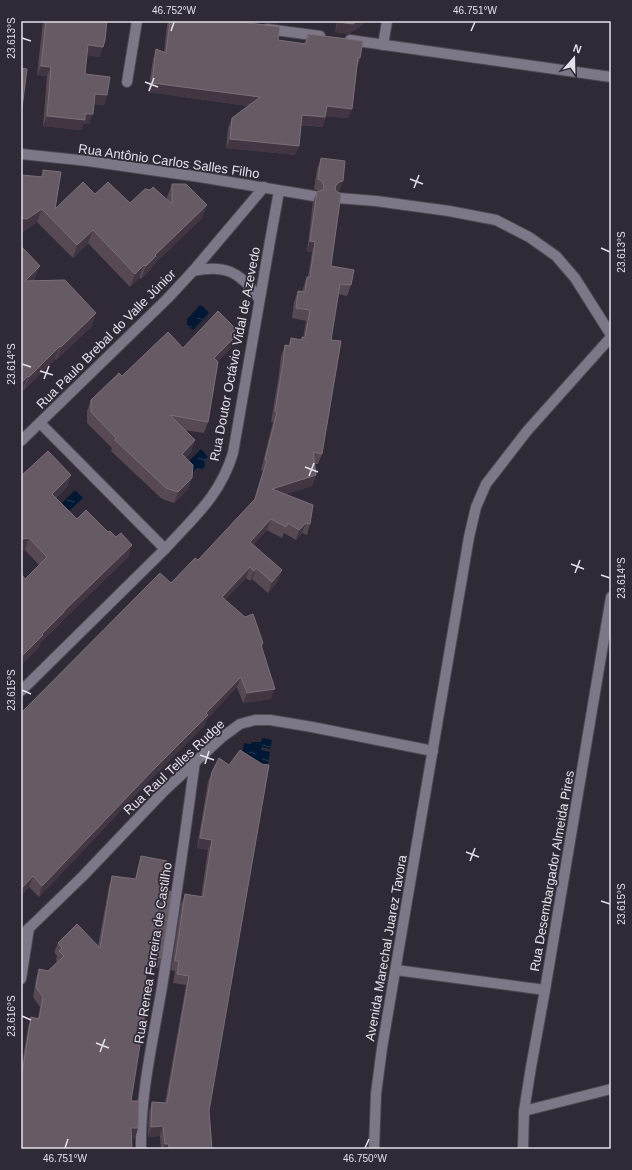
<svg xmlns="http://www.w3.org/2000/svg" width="632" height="1170" viewBox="0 0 632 1170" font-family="Arial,sans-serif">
<defs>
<pattern id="water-ripples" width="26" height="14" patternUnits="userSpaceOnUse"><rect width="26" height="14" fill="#001833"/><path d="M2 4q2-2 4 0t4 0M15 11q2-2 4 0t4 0" fill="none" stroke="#253951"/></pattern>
</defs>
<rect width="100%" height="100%" fill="#302a37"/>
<g fill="url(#water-ripples)">
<polygon points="201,304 209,313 193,330 187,325 187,319"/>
<polygon points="201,449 208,457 204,460 205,466 203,469 197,468 193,472 186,464"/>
<polygon points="75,490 83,498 68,512 61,504"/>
<polygon points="262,738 272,740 270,749 262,747 261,750 270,752 267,769 240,760 244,743 251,744 252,742 261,742"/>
</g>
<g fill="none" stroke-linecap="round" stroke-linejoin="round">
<defs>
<g id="minor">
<polyline points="267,29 320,36"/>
<polyline points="350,40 611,77"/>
<polyline points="383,45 387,21"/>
<polyline points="127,82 137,21"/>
<polyline points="21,154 88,161 200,177 314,196"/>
<polyline points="338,198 376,201 449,211 496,220 529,237 556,256 575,278 611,335"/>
<path d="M 193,271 C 225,264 241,272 259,299"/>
<path d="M 40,423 L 165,549 C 194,517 220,496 233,453 C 249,365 263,278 279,191"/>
<polyline points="21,441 168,298 193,271 264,187"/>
<polyline points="21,691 165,549"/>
<polyline points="21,936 83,876 164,791 221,738 240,724 255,720 270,720 312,727 433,751"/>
<polyline points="396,970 545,990"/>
<polyline points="21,979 29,928"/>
<polyline points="524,1111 611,1089"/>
<path d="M 141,1149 C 140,1095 153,1040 162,987 C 174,912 185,836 195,761"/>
<polyline points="374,1149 376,1094 382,1048 469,537 476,507 486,484 527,431 611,337"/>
<polyline points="523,1149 524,1111 531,1067 545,990 611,597"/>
</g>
</defs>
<use href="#minor" stroke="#4d4853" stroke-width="12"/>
<use href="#minor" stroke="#7e7787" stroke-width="10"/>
</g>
<g fill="#574954">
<polygon points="43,21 107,21 103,47 99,57 87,55 85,74 107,95 104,105 94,104 89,124 83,124 81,130 43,126 47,76 37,75"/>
<polygon points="168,21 234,21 278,40 304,44 308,34 360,58 357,68 352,109 348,118 326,116 322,127 301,125 295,155 226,148 228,128 232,118 248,106 148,92 153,59 156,49 164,52 167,25"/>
<polygon points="337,21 367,21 349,34 335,32"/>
<polygon points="321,158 343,181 339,192 338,192 331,266 351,285 347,296 338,294 331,340 322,454 318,464 315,464 316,475 312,486 286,494 310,524 307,535 302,533 296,540 284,533 282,538 267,530 253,545 282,570 278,581 268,593 252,579 250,581 246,578 225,600 263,643 262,648 271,699 243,703 237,687 206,720 204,726 150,780 39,897 29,887 21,895 21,713 198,560 254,500 263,470 261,470 273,422 271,422 279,374 281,356 285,345 288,346 291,338 302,340 303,338 306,321 292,318 294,302 298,291 302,292 303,288 307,277 308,277 312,252 307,252 313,202 317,192 318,191 314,189 317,169"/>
<polygon points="43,170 55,209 95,194 130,203 167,199 167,197 172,184 202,218 153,265 151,269 141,279 139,278 130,287 88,243 73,258 37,222 22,232 21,231 21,175 41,177"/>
<polygon points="21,246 35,279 33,281 92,326 56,360 55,359 24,390 23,389 21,391"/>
<polygon points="233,336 234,338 230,349 218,361 208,422 204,433 184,430 195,440 191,452 186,457 188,489 174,503 162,499 111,451 112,448 87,423 87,411 91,400 122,376 183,348"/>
<polygon points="71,475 67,487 56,498 77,519 108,532 116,537 132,545 128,557 61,622 60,624 40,643 39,647 21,665 21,574 25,579 39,565 25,550 21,551 21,476"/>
<polygon points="219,758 209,1111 212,1149 161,1149 160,1136 148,1137 149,1112 152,1102 165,1103 186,985 173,983 175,971 171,970 181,904 185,894 201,897 208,850 197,848 208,781 212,772"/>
<polygon points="141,856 165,874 166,891 162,958 158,968 147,966 144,987 131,1101 138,1128 135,1138 21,1149 21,1070 28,1027 31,1017 38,1018 40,1007 33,997 36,979 39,969 48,971 57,962 56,960 57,956 54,952 58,943 98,946 109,886 112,876 135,879 138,866"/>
</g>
<g fill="#413642">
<polygon points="256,21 279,21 278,24"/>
<polygon points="357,21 367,21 349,34 335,32 338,22"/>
<polygon points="88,45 103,47 99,57 85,55"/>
<polygon points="41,66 51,67 47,76 37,75"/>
<polygon points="152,83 260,97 256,107 148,92"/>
<polygon points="95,94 107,95 104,105 91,104"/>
<polygon points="327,106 352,109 348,118 323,116"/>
<polygon points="85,114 93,114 89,124 83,124 81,130 43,126 47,116"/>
<polygon points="302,115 325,117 322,127 299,124"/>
<polygon points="230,139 299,146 295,155 226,148"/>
<polygon points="343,181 339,192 335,192 335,187 339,182"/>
<polygon points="207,205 202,218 153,265 151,269 141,279 146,266 155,255"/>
<polygon points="42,209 37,222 22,232 21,231 21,218"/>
<polygon points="93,230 88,243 73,258 77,245"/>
<polygon points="310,241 315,242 312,252 307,252"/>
<polygon points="144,265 139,278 130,287 135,274"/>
<polygon points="40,266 35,279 21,293 25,281"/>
<polygon points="96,313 92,326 56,360 61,347"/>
<polygon points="236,329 231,340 234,338 230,349 210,369 214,358 231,334"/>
<polygon points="60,346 55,359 24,390 29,377"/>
<polygon points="28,376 23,389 21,391 21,383"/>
<polygon points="195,440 191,452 178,465 182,454"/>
<polygon points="71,475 67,487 48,506 52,494"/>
<polygon points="316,475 312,486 268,500 272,489"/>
<polygon points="192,478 188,489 174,503 178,492"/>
<polygon points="271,519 267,530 246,553 250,542"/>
<polygon points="306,523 302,533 296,540 299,530"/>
<polygon points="29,538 25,550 21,551 21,539"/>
<polygon points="132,545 128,557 61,622 60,624 40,643 39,647 21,665 21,657 42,634 64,611"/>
<polygon points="250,567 246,578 218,607 222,597"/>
<polygon points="256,568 252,579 250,581 254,571"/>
<polygon points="282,570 278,581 268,593 272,582"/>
<polygon points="241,677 237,687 206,720 204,726 150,780 39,897 42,886"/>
<polygon points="275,689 271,699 243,703 247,693"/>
<polygon points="200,838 212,840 208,850 197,848"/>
<polygon points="33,876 29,887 21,895 21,889"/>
<polygon points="163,1126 160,1136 148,1137 151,1127"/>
<polygon points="131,1128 138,1128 135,1138 127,1138"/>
<polygon points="165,1144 169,1144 167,1149 163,1149"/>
</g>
<g fill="#665a64" stroke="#7a6f79">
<polygon points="46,21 107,21 105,40 103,47 88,45 85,74 110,77 107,95 95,94 93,114 85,114 85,120 47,116 51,67 41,66"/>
<polygon points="170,21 234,21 280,27 278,40 306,44 308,34 363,41 360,58 358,57 352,109 327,106 325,117 302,115 299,146 230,139 232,118 260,97 152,83 156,49 166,53"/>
<polygon points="339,21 357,21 353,24 338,22"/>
<polygon points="21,68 27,69 22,108 21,108"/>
<polygon points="321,158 345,161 343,181 339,182 335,187 336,191 341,194 331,266 354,270 351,285 340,284 331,340 341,341 322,454 313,452 316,475 272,489 313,505 310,524 306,523 299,530 288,523 286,527 271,519 250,542 282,570 272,582 256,568 254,571 250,567 222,597 245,617 253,614 263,643 261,645 275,689 247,693 241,677 206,713 208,715 154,769 42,886 33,876 21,889 21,713 160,573 171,583 195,558 198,560 255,499 267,460 265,460 277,412 275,411 283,363 285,345 290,346 291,338 302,340 302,337 305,338 310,310 296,308 298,291 305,292 307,277 310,277 315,242 310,241 317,192 323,190 324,186 322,181 318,179"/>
<polygon points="43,170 61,172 55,209 83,182 95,194 108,182 130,203 145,189 150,190 153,187 172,204 172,184 186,184 207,205 155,255 156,256 146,266 144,265 135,274 93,230 77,245 42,209 27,219 21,218 21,175 43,177"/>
<polygon points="21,246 40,266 25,281 65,280 96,313 61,347 60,346 29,377 28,376 21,383 21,332 22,331 21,330"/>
<polygon points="218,311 236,329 231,334 234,338 214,358 218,362 208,422 170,415 195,440 182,454 193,465 192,478 178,492 166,488 115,440 116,438 91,412 91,400 119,373 122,376 168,332 183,348"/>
<polygon points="48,451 71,475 52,494 77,519 86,510 108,532 110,531 116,537 121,533 132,545 64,611 64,612 42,634 43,635 21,657 21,574 25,579 47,557 29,538 21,539 21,476"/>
<polygon points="240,750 262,764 269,765 209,1111 212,1149 169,1149 169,1144 165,1144 163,1126 151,1127 152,1102 167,1103 189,976 177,974 179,961 175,961 185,894 203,897 212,840 200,838 212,772 219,758 229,765"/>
<polygon points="141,856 167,861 165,874 169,875 166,891 172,892 162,958 149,956 144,987 149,988 131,1101 139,1101 138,1128 131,1128 132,1149 21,1149 21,1081 31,1017 39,1019 43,997 36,987 39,969 48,971 64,956 59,951 62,948 58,943 77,924 100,948 112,876 136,879"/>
</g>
<path fill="none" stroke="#e4e0e9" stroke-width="1.5" d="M 171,31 L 174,22M 471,31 L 475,22M 22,38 L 31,41M 145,82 L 158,87M 149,91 L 154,78M 410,179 L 423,184M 414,188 L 419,175M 601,248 L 610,252M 22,364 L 31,367M 40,371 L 53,375M 44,379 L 49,366M 305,467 L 318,472M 309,476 L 314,463M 571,564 L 584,569M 575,573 L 580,560M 601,575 L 610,578M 22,690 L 31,694M 200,755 L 214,760M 205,764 L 209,751M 466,852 L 479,857M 470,861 L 475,848M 601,901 L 610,904M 22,1016 L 31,1020M 96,1043 L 109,1048M 100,1052 L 105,1039M 65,1148 L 68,1139M 365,1148 L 369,1139"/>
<g text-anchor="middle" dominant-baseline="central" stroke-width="3.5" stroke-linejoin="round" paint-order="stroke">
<g font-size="13" fill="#e4e0e9" stroke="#302a37">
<text transform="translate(169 161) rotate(8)">Rua Antônio Carlos Salles Filho</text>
<text transform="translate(106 339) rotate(-45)">Rua Paulo Brebal do Valle Júnior</text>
<text transform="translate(235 354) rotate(-79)">Rua Doutor Octávio Vidal de Azevedo</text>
<text transform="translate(174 767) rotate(-43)">Rua Raul Telles Rudge</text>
<text transform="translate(552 871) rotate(-80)">Rua Desembargador Almeida Pires</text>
<text transform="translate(386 948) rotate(-80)">Avenida Marechal Juarez Tavora</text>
<text transform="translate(153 953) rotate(-81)">Rua Renea Ferreira de Castilho</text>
</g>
</g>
<rect width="632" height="1170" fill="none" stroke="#302a37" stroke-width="44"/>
<g transform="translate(574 58) rotate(20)" stroke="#302a37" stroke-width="3" paint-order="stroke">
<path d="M0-3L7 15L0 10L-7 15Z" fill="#e4e0e9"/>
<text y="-6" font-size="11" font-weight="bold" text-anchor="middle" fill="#e4e0e9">N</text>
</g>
<rect x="22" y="22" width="588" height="1126" fill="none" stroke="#e4e0e9" stroke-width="1.5"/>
<g font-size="10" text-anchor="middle" fill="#e4e0e9">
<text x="174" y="14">46.752°W</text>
<text x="475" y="14">46.751°W</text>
<text transform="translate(11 38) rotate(-90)" y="4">23.613°S</text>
<text transform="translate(621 252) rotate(-90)" y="4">23.613°S</text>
<text transform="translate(11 364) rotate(-90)" y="4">23.614°S</text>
<text transform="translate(621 578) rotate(-90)" y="4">23.614°S</text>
<text transform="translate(11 690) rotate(-90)" y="4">23.615°S</text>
<text transform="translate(621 904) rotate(-90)" y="4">23.615°S</text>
<text transform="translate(11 1016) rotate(-90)" y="4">23.616°S</text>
<text x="65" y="1162">46.751°W</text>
<text x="365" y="1162">46.750°W</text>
</g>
</svg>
